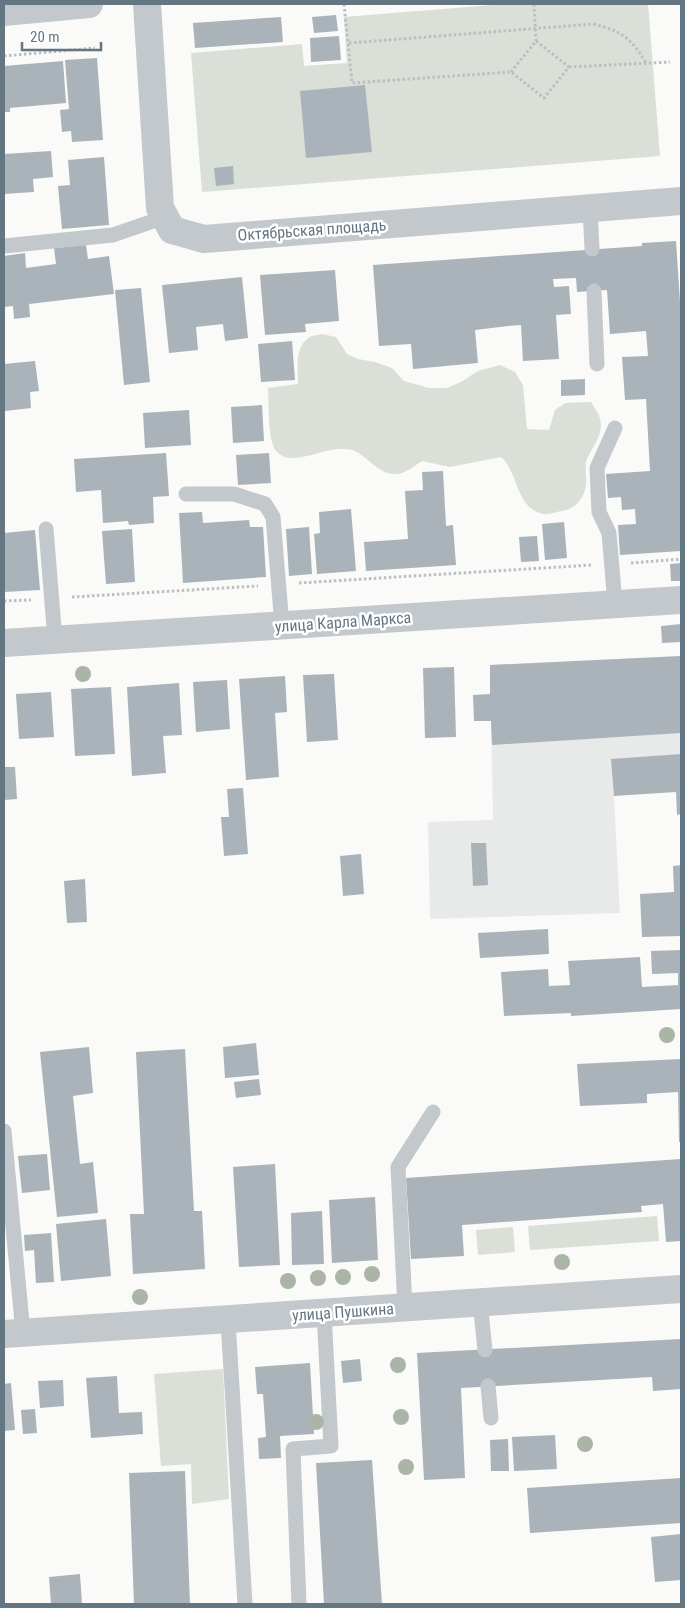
<svg xmlns="http://www.w3.org/2000/svg" width="685" height="1608" viewBox="0 0 685 1608" font-family="'Roboto Condensed',sans-serif">
<rect width="100%" height="100%" fill="#fafaf8"/>
<polygon fill="#e8e9e9" points="681,656 681,754 612,760 620,913 430,919 428,822 493,820 490,665"/>
<g fill="#dadfd7">
<polygon points="505,4 648,4 660,156 202,192 191,53 302,44 304,66 347,63 344,17"/>
<path d="M 322,334 L 336,337 L 347,354 L 358,359 L 375,362 L 392,368 L 404,381 L 429,388 L 447,388 L 461,382 L 478,371 L 500,365 L 515,372 L 523,385 L 527,429 L 549,430 L 555,410 L 565,403 L 591,402 C 594,407 599,414 600,419 C 605,435 590,449 586,462 C 585,470 587,478 586,485 C 584,499 575,509 562,511 C 556,512 548,515 543,514 C 515,508 518,470 501,457 L 450,467 L 422,461 C 416,465 408,471 402,473 C 381,479 370,458 355,451 C 351,449 344,449 339,449 C 321,449 291,467 277,452 C 267,442 269,402 268,388 L 298,384 C 298,369 294,346 310,337 C 313,335 319,335 322,334 Z"/>
<polygon points="657,1216 659,1241 530,1250 528,1226"/>
<polygon points="513,1227 515,1252 478,1255 476,1230"/>
<polygon points="223,1369 229,1499 192,1504 191,1464 161,1466 154,1374"/>
</g>
<g fill="#aab3b9">
<polygon points="336,15 338,31 314,33 312,17"/>
<polygon points="281,17 283,42 195,48 193,23"/>
<polygon points="339,36 341,60 311,62 310,38"/>
<polygon points="97,58 103,140 72,142 71,131 62,132 60,110 69,109 65,60"/>
<polygon points="63,61 66,103 10,108 10,112 4,112 4,66"/>
<polygon points="365,85 372,152 306,158 300,91"/>
<polygon points="51,151 53,177 33,179 34,192 4,194 4,154"/>
<polygon points="104,157 109,225 62,229 58,186 70,185 68,160"/>
<polygon points="233,166 234,184 216,186 214,168"/>
<polygon points="676,241 681,317 681,551 620,555 618,525 636,524 635,509 622,510 621,497 608,498 606,474 650,471 646,399 625,400 622,357 648,356 646,331 610,334 607,290 577,292 576,278 553,279 554,287 569,286 571,314 556,315 559,359 523,361 521,325 508,326 475,330 478,363 413,369 411,344 379,346 373,265 642,246 642,243"/>
<polygon points="86,245 88,259 109,256 114,294 29,304 30,317 14,319 13,306 4,307 4,256 25,253 26,268 56,264 54,248"/>
<polygon points="335,270 339,321 305,324 306,332 265,335 260,275"/>
<polygon points="242,277 248,338 225,341 223,324 196,327 198,350 169,353 162,285"/>
<polygon points="141,288 150,382 124,385 115,290"/>
<polygon points="292,341 295,380 261,382 258,344"/>
<polygon points="35,361 39,391 30,392 31,408 5,411 4,364"/>
<polygon points="585,379 585,395 561,396 561,380"/>
<polygon points="262,405 264,441 233,443 231,407"/>
<polygon points="189,410 191,445 145,448 143,413"/>
<polygon points="166,453 169,496 153,497 154,523 129,525 128,521 103,523 101,490 76,492 74,459"/>
<polygon points="269,453 271,483 238,485 236,455"/>
<polygon points="443,471 446,526 453,525 456,565 366,571 364,542 408,539 405,491 423,490 422,472"/>
<polygon points="351,509 356,571 317,574 314,534 320,533 319,512"/>
<polygon points="202,512 203,523 249,520 250,527 263,527 266,577 183,583 179,513"/>
<polygon points="564,522 567,558 545,560 542,524"/>
<polygon points="309,527 312,574 289,576 286,529"/>
<polygon points="132,529 135,582 106,584 102,531"/>
<polygon points="35,530 40,590 4,592 4,533"/>
<polygon points="537,536 539,561 521,562 519,537"/>
<polygon points="681,563 681,581 671,581 670,564"/>
<polygon points="681,624 681,642 662,643 661,626"/>
<polygon points="681,656 681,733 492,745 491,721 474,721 473,695 490,694 490,665"/>
<polygon points="454,667 456,737 425,738 423,668"/>
<polygon points="334,674 338,740 307,742 303,675"/>
<polygon points="285,676 287,712 275,713 279,777 246,780 239,679"/>
<polygon points="227,680 230,729 196,732 193,682"/>
<polygon points="179,683 182,735 163,736 166,773 132,776 127,687"/>
<polygon points="111,687 115,754 75,756 71,689"/>
<polygon points="51,692 54,737 19,739 16,694"/>
<polygon points="681,754 681,814 677,815 676,792 614,796 611,759"/>
<polygon points="4,767 15,767 17,799 4,800"/>
<polygon points="243,788 248,854 224,856 221,817 229,817 227,789"/>
<polygon points="471,843 486,843 488,885 473,886"/>
<polygon points="361,854 364,894 343,896 340,856"/>
<polygon points="681,865 681,936 642,937 640,894 674,892 673,866"/>
<polygon points="85,879 87,922 67,923 64,881"/>
<polygon points="548,929 549,954 480,958 478,933"/>
<polygon points="681,950 681,1009 571,1016 571,1013 504,1016 501,972 548,969 549,986 570,985 568,961 640,957 642,987 678,985 678,973 652,974 651,951"/>
<polygon points="256,1043 259,1075 225,1078 223,1047"/>
<polygon points="89,1047 93,1093 73,1096 80,1164 93,1162 98,1213 57,1217 40,1052"/>
<polygon points="185,1049 194,1211 202,1211 205,1269 133,1274 130,1214 144,1214 136,1052"/>
<polygon points="681,1059 681,1142 679,1142 678,1092 647,1094 647,1103 580,1106 577,1064"/>
<polygon points="259,1079 261,1095 236,1098 234,1082"/>
<polygon points="47,1154 50,1190 22,1193 18,1156"/>
<polygon points="681,1159 681,1241 666,1242 663,1204 641,1206 642,1212 462,1225 464,1256 411,1259 406,1178"/>
<polygon points="275,1164 280,1265 239,1267 233,1167"/>
<polygon points="375,1197 378,1260 332,1263 329,1200"/>
<polygon points="322,1211 324,1264 292,1265 291,1213"/>
<polygon points="106,1219 111,1276 61,1281 56,1224"/>
<polygon points="51,1233 54,1282 36,1283 34,1250 25,1251 24,1235"/>
<polygon points="681,1339 681,1389 653,1391 652,1377 461,1388 465,1478 424,1480 417,1353"/>
<polygon points="360,1359 362,1381 343,1383 341,1361"/>
<polygon points="310,1363 314,1434 280,1436 281,1458 259,1459 258,1438 266,1437 263,1394 257,1394 255,1367"/>
<polygon points="117,1376 119,1413 142,1412 143,1434 91,1438 86,1378"/>
<polygon points="63,1380 64,1406 40,1408 38,1381"/>
<polygon points="11,1383 15,1430 4,1431 4,1384"/>
<polygon points="35,1409 37,1433 23,1434 21,1410"/>
<polygon points="555,1435 557,1469 514,1471 512,1437"/>
<polygon points="508,1439 509,1471 491,1471 490,1440"/>
<polygon points="372,1460 382,1604 324,1604 316,1463"/>
<polygon points="185,1471 190,1604 134,1604 129,1473"/>
<polygon points="681,1478 681,1523 530,1533 527,1488"/>
<polygon points="681,1534 681,1580 655,1582 651,1537"/>
<polygon points="80,1574 82,1604 51,1604 49,1577"/>
</g>
<g fill="none" stroke-linecap="round" stroke-linejoin="round">
<g stroke="#bbbfc2" stroke-width="3" stroke-dasharray="2.5 2.5" stroke-linecap="butt">
<polyline points="344,4 352,83 511,72 544,98 569,67 536,41 511,72"/>
<polyline points="534,4 536,41"/>
<path d="M 349,43 L 593,24 C 622,31 631,38 646,63"/>
<polyline points="4,56 95,48"/>
<polyline points="569,67 670,62"/>
<polyline points="631,563 681,559"/>
<polyline points="299,583 592,565"/>
<polyline points="72,597 258,586"/>
<polyline points="4,601 31,600"/>
</g>
<g stroke="#c3c8cc" stroke-width="15">
<polyline points="590,208 592,249"/>
<polyline points="4,246 113,235 165,217"/>
<polyline points="594,291 597,364"/>
<polyline points="615,428 597,468 599,512 609,533 615,604"/>
<polyline points="186,494 234,494 265,504 273,517 282,626"/>
<polyline points="46,529 55,640"/>
<polyline points="4,1131 23,1333"/>
<polyline points="480,1302 485,1350"/>
<polyline points="405,1307 398,1167 433,1112"/>
<polyline points="228,1320 245,1604"/>
<polyline points="488,1386 491,1418"/>
<polyline points="299,1604 293,1449 331,1446 324,1313"/>
</g>
<g stroke="#c3c8cc" stroke-width="28">
<polyline points="147,4 160,208 172,230 204,239 681,201"/>
<polyline points="4,12 89,4"/>
<polyline points="4,643 681,600"/>
<polyline points="4,1334 681,1289"/>
</g>
</g>
<g fill="#aab4a7">
<circle cx="83" cy="674" r="8"/>
<circle cx="667" cy="1035" r="8"/>
<circle cx="562" cy="1262" r="8"/>
<circle cx="372" cy="1274" r="8"/>
<circle cx="343" cy="1277" r="8"/>
<circle cx="318" cy="1278" r="8"/>
<circle cx="288" cy="1281" r="8"/>
<circle cx="140" cy="1297" r="8"/>
<circle cx="398" cy="1365" r="8"/>
<circle cx="401" cy="1417" r="8"/>
<circle cx="316" cy="1422" r="8"/>
<circle cx="585" cy="1444" r="8"/>
<circle cx="406" cy="1467" r="8"/>
</g>
<g text-anchor="middle" dominant-baseline="central" stroke-width="5" stroke-linejoin="round" paint-order="stroke">
<g font-size="16" fill="#657683" stroke="#fff">
<text transform="translate(312 230) rotate(-4)">Октябрьская площадь</text>
<text transform="translate(343 622) rotate(-4)">улица Карла Маркса</text>
<text transform="translate(343 1312) rotate(-4)">улица Пушкина</text>
</g>
</g>
<rect width="685" height="1608" fill="none" stroke="#657683" stroke-width="10"/>
<path d="M22 42v8h79v-8" fill="none" stroke="#657683" stroke-width="2.5"/>
<text x="30" y="42" font-size="15" fill="#657683" stroke="#ffffff" stroke-width="4" paint-order="stroke">20 m</text>
</svg>
